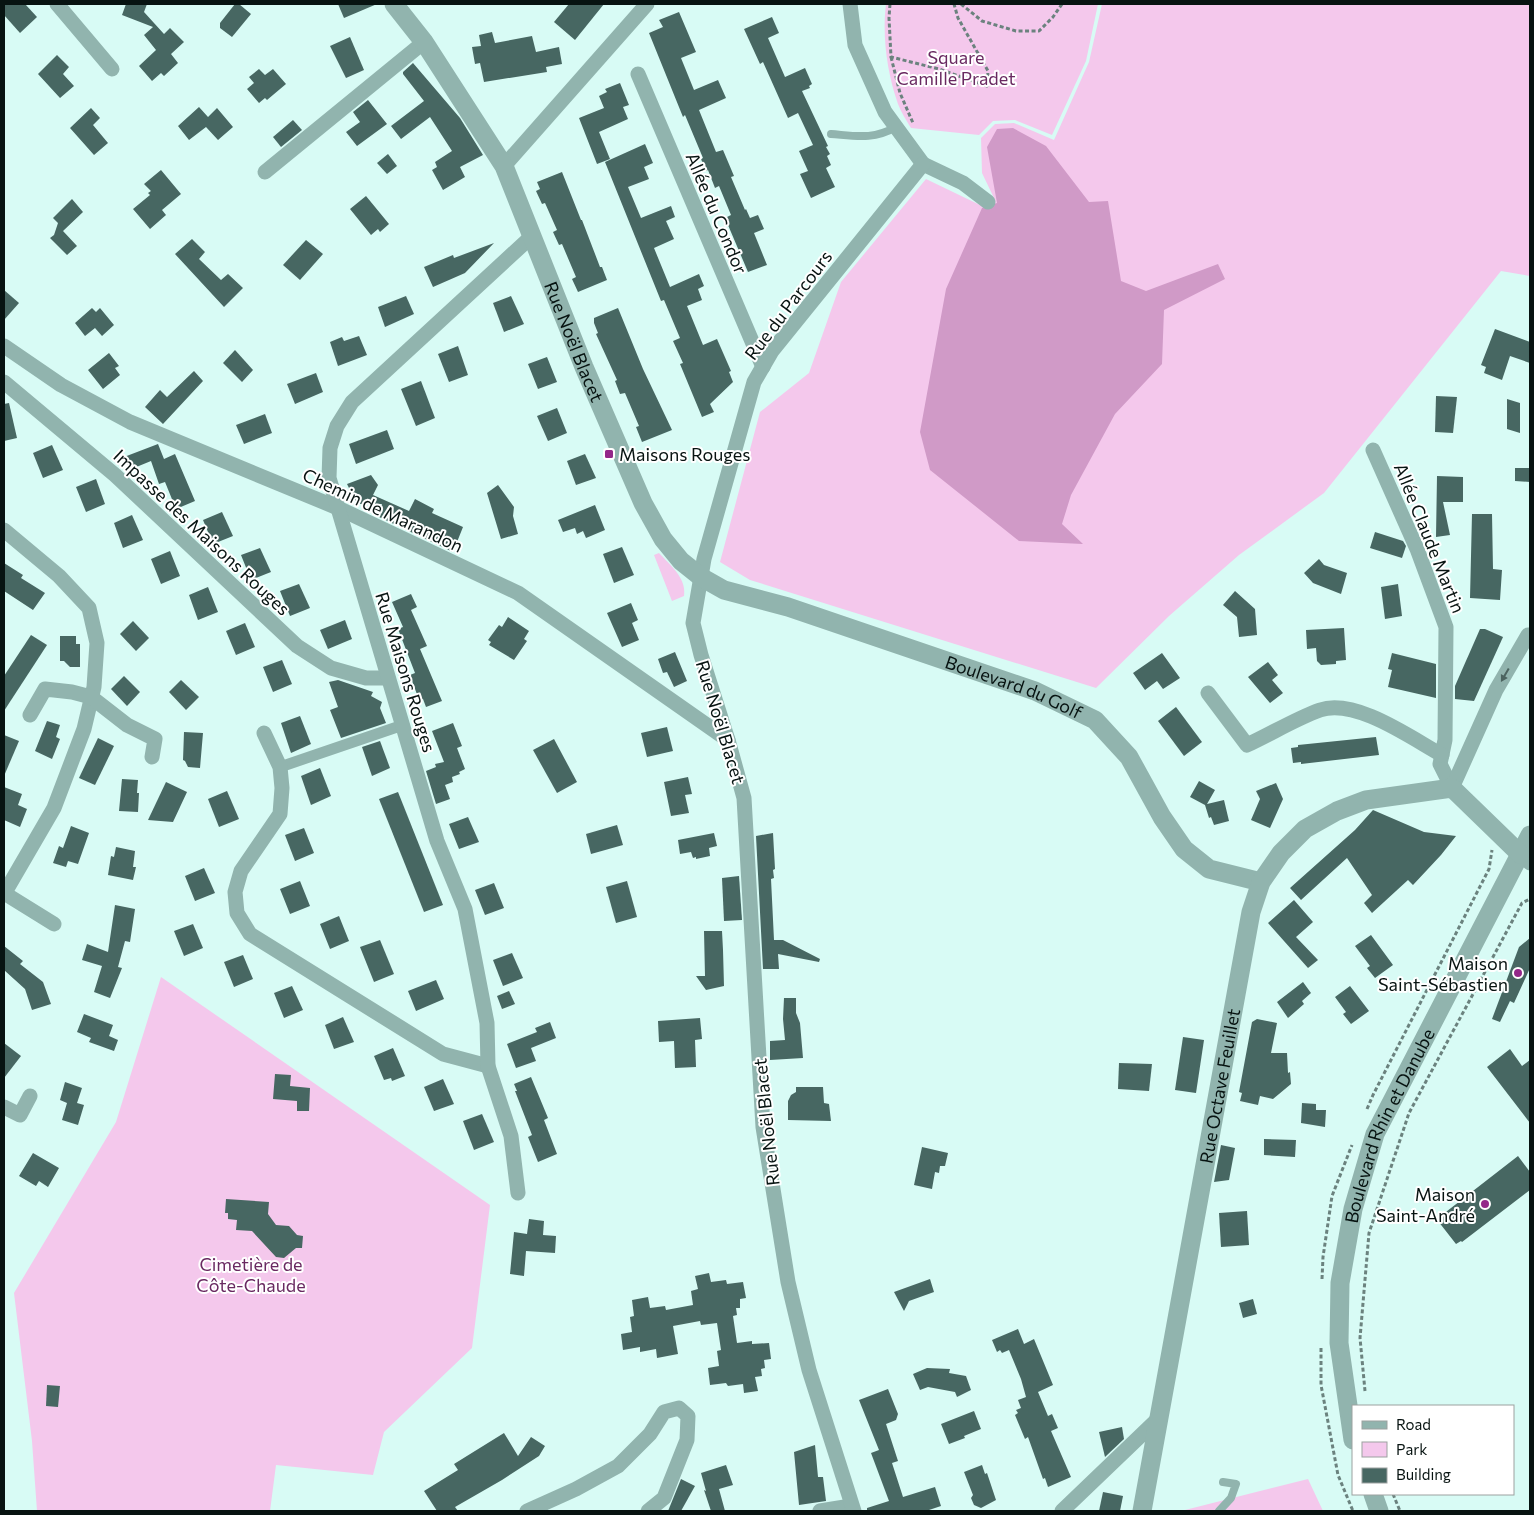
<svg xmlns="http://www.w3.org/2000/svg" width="1534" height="1515" viewBox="0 0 1534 1515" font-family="Commissioner,sans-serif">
<rect width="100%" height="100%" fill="#d8fbf5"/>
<g fill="#f4c8ec">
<path d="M 886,4 L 1098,4 L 1086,61 L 1052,135 L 1015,120 L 993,121 L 979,135 L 911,128 C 906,120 901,112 898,104 C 887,73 882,36 886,4 Z"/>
<polygon points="1102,4 1530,4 1530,276 1501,271 1324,493 1239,555 1169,616 1096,688 750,580 720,562 760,412 809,373 841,282 926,179 980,205 994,198 982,173 981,138 995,124 1014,123 1054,140 1089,62"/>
<path d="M 659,553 C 670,565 687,578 684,596 L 672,601 L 654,555 Z"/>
<polygon points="161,977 490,1205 472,1348 384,1432 373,1475 276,1465 270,1511 37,1511 32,1441 14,1293 116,1122"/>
<polygon points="1308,1479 1323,1511 1181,1511"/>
</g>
<polygon fill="#d09ac7" points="1013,128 1046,146 1089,202 1108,201 1121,281 1146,291 1218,264 1225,279 1164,310 1162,364 1115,414 1071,495 1062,524 1083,544 1019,541 930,470 920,432 946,289 982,208 997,203 987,147 997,129"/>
<g fill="#476762">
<polygon points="4,4 25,4 37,17 20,33 4,15"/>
<polygon points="126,4 147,4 144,12 164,34 170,28 184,42 171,54 178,63 164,76 161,73 152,81 139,66 156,50 144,35 153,27 122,15"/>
<polygon points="235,4 239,4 251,14 232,37 220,28 220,23"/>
<polygon points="338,4 377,4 344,18"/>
<polygon points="569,4 604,4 575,40 554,22"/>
<polygon points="679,12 696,52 681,58 694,90 718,80 726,98 699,110 716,152 723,150 734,176 731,177 745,210 746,209 750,218 758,215 764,229 754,233 767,265 748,272 725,218 731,215 719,186 715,188 708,170 706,171 701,159 703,158 685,115 683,117 649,33 663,27 659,20"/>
<polygon points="772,17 779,33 768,38 785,77 805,68 812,84 809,86 810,88 802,91 828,146 826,147 830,154 827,156 831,165 826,168 835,187 811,198 800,174 808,171 799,151 813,145 798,113 788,118 763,62 760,64 744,29"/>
<polygon points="492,32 495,43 532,36 536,52 559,47 562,64 546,67 547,72 484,82 480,63 475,64 472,47 481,46 479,35"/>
<polygon points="350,37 364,70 346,78 330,46"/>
<polygon points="57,55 69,67 63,74 74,86 60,98 38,74"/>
<polygon points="413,63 460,118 483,155 460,167 465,177 443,190 432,170 437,167 435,162 452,151 430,117 401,139 391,126 424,101 403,74 403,72"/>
<polygon points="259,69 265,75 273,69 286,84 267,100 265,98 259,103 247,89 254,83 249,77"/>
<polygon points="620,83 629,105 623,107 628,119 599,132 610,159 597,164 579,118 604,108 599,96 607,92 605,89"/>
<polygon points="368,100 387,124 357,146 346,132 360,122 353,112"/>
<polygon points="199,107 208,117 217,108 233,127 218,140 206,127 189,140 178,126"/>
<polygon points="91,108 100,118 93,125 108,143 94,155 70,128"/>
<polygon points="293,120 302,130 281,147 273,137"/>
<polygon points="645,144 653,163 644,167 649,179 628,187 641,218 671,206 675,217 666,221 674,239 654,248 670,287 699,274 704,286 698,289 702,300 687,306 703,345 717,339 731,371 729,372 733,382 710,404 714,412 702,417 680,364 683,363 673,341 680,338 664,300 661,301 605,162"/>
<polygon points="388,154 397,166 387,174 377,163"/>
<polygon points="161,170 181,194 162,210 166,215 150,229 133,209 150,195 148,193 151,191 144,184"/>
<polygon points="562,172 581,220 582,220 600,267 602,267 607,280 578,292 572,279 576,277 562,244 559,245 553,232 557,230 545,203 542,204 536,191 540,189 537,182"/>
<polygon points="366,196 389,224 380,232 378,229 371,235 350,209"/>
<polygon points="72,199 83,212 63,231 77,246 67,255 50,238 54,235 58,223 53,218"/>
<polygon points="192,239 205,252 199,259 221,280 228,274 243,288 224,307 175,254"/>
<polygon points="306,240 323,254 300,280 283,265"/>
<polygon points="494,243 465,273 433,287 424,267 453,255 454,258"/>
<polygon points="4,290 19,303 4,320"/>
<polygon points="406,296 414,314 385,327 378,307"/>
<polygon points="511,296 524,324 504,332 493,303"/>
<polygon points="92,308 96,312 100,308 114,325 102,336 95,328 85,336 75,323"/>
<polygon points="618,308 643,369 672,430 642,442 636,427 639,426 625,393 620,394 615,381 617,380 596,334 598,333 594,323 594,318"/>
<polygon points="1495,329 1530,342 1530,363 1510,356 1502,380 1484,373 1486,367 1481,365"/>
<polygon points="359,336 367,355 338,366 330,342 342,337 344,341"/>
<polygon points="458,346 468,375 449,382 438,354"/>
<polygon points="235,350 253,370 242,382 223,363"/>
<polygon points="109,353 119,366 115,368 120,375 103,389 88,370"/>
<polygon points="547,357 557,382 538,389 528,364"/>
<polygon points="194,371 203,381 163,424 145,407 160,390 167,397"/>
<polygon points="316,373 323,392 295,404 287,384"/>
<polygon points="421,381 435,418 416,426 401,389"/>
<polygon points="1436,396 1457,397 1453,433 1435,432"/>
<polygon points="1507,399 1520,403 1520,433 1507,429"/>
<polygon points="9,403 17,438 4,441 4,404"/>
<polygon points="557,408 567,433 548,441 537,416"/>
<polygon points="265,414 272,433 244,444 236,425"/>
<polygon points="387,430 394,449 356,464 349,444"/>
<polygon points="158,444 164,459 175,454 195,501 176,509 165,482 159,484 151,461 129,470 124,457"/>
<polygon points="52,445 63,470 43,478 33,453"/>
<polygon points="585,454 596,478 576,485 567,461"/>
<polygon points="1515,468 1530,468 1530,482 1515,481"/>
<polygon points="371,475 378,485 373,495 409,511 415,499 434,509 432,513 463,527 453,552 377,516 382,504 357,504 347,484"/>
<polygon points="1437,476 1463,477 1463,502 1443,502 1450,535 1436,537"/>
<polygon points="96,479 105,504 86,512 76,487"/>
<polygon points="498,485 514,507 513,516 518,534 501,539 487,493"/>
<polygon points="595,505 605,530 586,538 583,531 577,534 575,528 563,532 558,520"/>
<polygon points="222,512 233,536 213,544 203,520"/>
<polygon points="1472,514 1492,514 1493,569 1502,570 1500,600 1470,598"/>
<polygon points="132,515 143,540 123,548 114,523"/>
<polygon points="1375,532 1403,541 1406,546 1402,558 1370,548"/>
<polygon points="622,547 634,575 614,583 603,554"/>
<polygon points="260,548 271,572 251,580 241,555"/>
<polygon points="170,551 180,576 161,584 151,559"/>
<polygon points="1319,559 1324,565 1347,573 1341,594 1313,583 1304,573"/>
<polygon points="4,563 23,575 21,578 45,593 33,610 4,591"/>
<polygon points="299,584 310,608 290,616 280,591"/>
<polygon points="1398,584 1402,616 1385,619 1381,587"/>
<polygon points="208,587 218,612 198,620 189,595"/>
<polygon points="1235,591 1255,609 1257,635 1239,637 1237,617 1223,605"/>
<polygon points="411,594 417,607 411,610 427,646 420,649 442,701 426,707 423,699 419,700 410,675 415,673 398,629 403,627 392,602"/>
<polygon points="631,603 638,620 632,623 639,640 622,647 607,613"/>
<polygon points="508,617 529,631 524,639 527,641 514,660 489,645 491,642 488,640 499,625 502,627"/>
<polygon points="345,620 352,639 328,649 320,630"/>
<polygon points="133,621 149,638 136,651 120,634"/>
<polygon points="245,623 255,647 236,655 226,631"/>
<polygon points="1344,628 1346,660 1336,661 1336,664 1321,665 1317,661 1316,648 1307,649 1306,630"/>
<polygon points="1480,629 1485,629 1503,637 1474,701 1455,699 1455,686"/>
<polygon points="31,635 47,645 4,711 4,676"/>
<polygon points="60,636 76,636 76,644 80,644 80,667 70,667 64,661 60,661"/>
<polygon points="675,652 687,681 674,687 667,672 663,673 658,659"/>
<polygon points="1162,653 1180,678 1163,689 1157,681 1145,690 1133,673"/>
<polygon points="1392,653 1436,664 1436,698 1388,687 1392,670 1388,669"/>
<polygon points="282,660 292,684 273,692 263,667"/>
<polygon points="1268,662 1278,675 1272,680 1283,693 1270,703 1248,677"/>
<polygon points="124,676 140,692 127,706 111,689"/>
<polygon points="181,680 199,697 186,710 169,692"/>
<polygon points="338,680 373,692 371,696 382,702 380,708 386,723 341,738 330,710 338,707 329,682"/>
<polygon points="1176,707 1202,742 1184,756 1158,721"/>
<polygon points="300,716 311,744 291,753 281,723"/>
<polygon points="47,721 60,725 56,737 60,739 52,759 35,751"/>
<polygon points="453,723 462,746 457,748 465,769 459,772 460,774 452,777 453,782 445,785 450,799 436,804 426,771 436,767 435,764 444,762 432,731"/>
<polygon points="667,727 673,751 647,757 641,733"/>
<polygon points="184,732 203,733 200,768 188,767 185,761 183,760"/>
<polygon points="4,735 19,741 4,776"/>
<polygon points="1376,737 1379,755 1301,764 1301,762 1293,763 1291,748 1298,747 1298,745"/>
<polygon points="98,738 114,746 95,785 79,778"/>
<polygon points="554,739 577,782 557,793 533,750"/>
<polygon points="380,741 390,768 372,776 362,747"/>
<polygon points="320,768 331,796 311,805 301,776"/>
<polygon points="688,777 692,794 685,795 689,813 671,816 664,782"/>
<polygon points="122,779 138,780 137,793 139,793 138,812 119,811"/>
<polygon points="1199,781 1215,790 1207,804 1224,800 1229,821 1214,825 1211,817 1209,818 1205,805 1190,797"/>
<polygon points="166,782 187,792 173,822 148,820"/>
<polygon points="1276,783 1283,799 1270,828 1251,820 1260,799 1256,791"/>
<polygon points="4,787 22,794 18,805 27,809 20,827 4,820"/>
<polygon points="227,791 239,819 219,827 208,799"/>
<polygon points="398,792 443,905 424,912 379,799"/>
<polygon points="1373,810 1424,832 1456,836 1441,855 1413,885 1408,880 1372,913 1364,903 1372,895 1347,858 1301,900 1290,888 1355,830"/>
<polygon points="468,817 479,842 459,849 449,824"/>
<polygon points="617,825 623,845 591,854 586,834"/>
<polygon points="71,826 89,833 78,864 68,861 66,867 53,863 59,846 63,848"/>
<polygon points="304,828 314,853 295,861 285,835"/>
<polygon points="714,833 717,846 709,848 710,856 696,859 696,857 693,858 691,852 680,854 678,840"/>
<polygon points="773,833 775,869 773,870 774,878 771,879 774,940 783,940 820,959 819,962 778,954 779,969 763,969 756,836"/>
<polygon points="116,847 135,851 133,867 136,867 133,880 108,875 111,856 114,857"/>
<polygon points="204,868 215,893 195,901 185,876"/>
<polygon points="739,876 742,920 724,921 722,878"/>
<polygon points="300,881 310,906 290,914 280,889"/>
<polygon points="627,881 637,917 616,923 606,887"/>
<polygon points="494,883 504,908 485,915 475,890"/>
<polygon points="1294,900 1313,922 1296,937 1318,960 1308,968 1268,923"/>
<polygon points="115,905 135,909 130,942 125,941 118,967 122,968 110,998 94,992 102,966 82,960 87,944 108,952"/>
<polygon points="339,916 349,941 330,949 320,924"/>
<polygon points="193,924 203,948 184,956 174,931"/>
<polygon points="704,931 722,931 723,950 724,986 706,990 696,976 705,976"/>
<polygon points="1371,935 1393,965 1375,978 1367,968 1370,966 1355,946"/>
<polygon points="1530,938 1530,968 1514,1003 1510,1001 1500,1022 1492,1019 1519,947"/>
<polygon points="380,940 394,974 374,982 360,947"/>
<polygon points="4,946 23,961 20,964 43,982 51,1004 32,1010 25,989 4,970"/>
<polygon points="512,953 523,978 503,986 493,960"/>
<polygon points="243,955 253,979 234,987 224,962"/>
<polygon points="436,980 444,999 416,1011 408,991"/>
<polygon points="1303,982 1311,993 1302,1001 1304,1004 1288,1018 1277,1002"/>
<polygon points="292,986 303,1010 284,1018 274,993"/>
<polygon points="1350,986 1369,1011 1351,1024 1343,1014 1346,1012 1335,997"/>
<polygon points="509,991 515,1004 502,1009 497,996"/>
<polygon points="784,998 796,998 796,1013 800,1023 803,1058 770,1060 770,1041 785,1040 783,1019"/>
<polygon points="84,1014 113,1025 109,1036 118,1040 114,1051 89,1042 91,1038 77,1032"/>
<polygon points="343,1017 354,1042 334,1049 325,1025"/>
<polygon points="700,1018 702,1039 695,1040 696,1067 675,1068 674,1041 659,1042 658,1021"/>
<polygon points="1257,1019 1277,1023 1271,1053 1287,1053 1288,1073 1290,1072 1291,1084 1273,1099 1260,1096 1258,1105 1240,1101 1242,1093 1239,1092 1252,1022"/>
<polygon points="550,1022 556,1038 531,1048 536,1061 516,1068 507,1044 537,1032 535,1028"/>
<polygon points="1183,1037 1204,1040 1196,1093 1175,1090"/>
<polygon points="4,1043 21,1056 4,1078"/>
<polygon points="393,1048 405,1076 392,1081 391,1078 384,1080 374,1056"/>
<polygon points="1510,1049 1522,1066 1530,1060 1530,1123 1487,1067"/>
<polygon points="1119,1063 1152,1064 1149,1091 1118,1089"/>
<polygon points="275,1074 291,1075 290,1086 310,1088 309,1111 297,1111 297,1101 273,1099"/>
<polygon points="531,1077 548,1118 544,1120 557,1154 538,1162 528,1137 532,1135 515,1091 517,1091 514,1084"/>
<polygon points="443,1079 454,1104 434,1111 424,1087"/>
<polygon points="65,1082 82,1088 77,1103 84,1105 78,1125 62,1120 67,1103 60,1100"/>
<polygon points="796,1087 823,1087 824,1103 829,1104 831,1121 788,1120 788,1101 791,1095 796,1092"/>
<polygon points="1302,1103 1316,1104 1316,1110 1326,1110 1325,1127 1301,1123"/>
<polygon points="482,1114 494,1142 474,1150 463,1121"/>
<polygon points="1264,1139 1296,1140 1295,1157 1264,1155"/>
<polygon points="1221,1145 1235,1148 1229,1180 1214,1182"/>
<polygon points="922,1147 948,1153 945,1166 940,1166 939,1173 935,1172 932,1189 914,1185"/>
<polygon points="33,1153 59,1168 48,1187 39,1181 36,1186 19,1176"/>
<polygon points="1518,1156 1530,1172 1530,1190 1462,1242 1461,1241 1456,1244 1438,1221 1443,1217 1442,1215"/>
<polygon points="226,1199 269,1202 268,1214 276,1225 289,1226 297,1235 303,1236 302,1248 296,1248 284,1258 276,1257 252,1231 236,1230 237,1220 228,1219 228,1213 225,1213"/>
<polygon points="1247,1211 1249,1245 1221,1247 1219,1213"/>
<polygon points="529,1219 544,1221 543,1235 556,1236 555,1253 526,1251 524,1276 510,1274 514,1232 527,1234"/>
<polygon points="709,1273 711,1282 726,1280 727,1284 743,1282 746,1298 740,1299 740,1308 736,1308 737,1315 733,1316 737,1343 752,1341 752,1344 769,1343 771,1359 764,1360 765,1368 761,1369 762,1376 755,1377 758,1391 744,1393 743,1384 728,1386 726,1383 710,1385 708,1368 719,1366 717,1351 721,1350 717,1323 701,1325 700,1321 673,1326 678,1354 657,1358 656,1349 640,1352 640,1347 623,1350 621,1334 632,1332 630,1317 634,1316 632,1300 648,1297 650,1308 665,1306 666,1310 693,1305 691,1291 698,1289 695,1276"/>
<polygon points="930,1279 934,1292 909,1301 904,1311 894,1292"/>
<polygon points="1253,1299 1257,1314 1243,1318 1239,1303"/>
<polygon points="1018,1329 1024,1344 1034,1339 1053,1385 1038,1392 1048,1416 1052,1414 1058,1428 1051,1431 1071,1477 1048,1487 1045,1478 1043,1479 1028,1437 1025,1439 1015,1415 1018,1413 1016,1410 1021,1408 1018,1400 1026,1397 1021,1379 1009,1350 1002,1353 1000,1350 997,1352 992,1340"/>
<polygon points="927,1368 950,1369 949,1373 966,1376 971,1390 957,1397 955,1392 928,1387 920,1390 913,1374"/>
<polygon points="47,1385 60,1386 58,1407 46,1406"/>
<polygon points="888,1389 898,1414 896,1420 886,1424 898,1461 892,1463 903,1497 935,1487 941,1506 926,1511 867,1511 867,1508 889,1501 871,1453 879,1450 859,1400"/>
<polygon points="974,1411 981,1429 964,1436 965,1438 949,1444 941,1424"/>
<polygon points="1122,1427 1124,1439 1105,1457 1099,1432"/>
<polygon points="504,1433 518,1456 531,1437 545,1446 539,1456 502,1480 455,1507 458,1511 437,1511 424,1491 458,1470 454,1464"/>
<polygon points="815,1445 818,1477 823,1477 826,1501 799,1505 794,1452"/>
<polygon points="726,1465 733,1485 719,1489 725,1511 711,1511 704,1490 706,1491 701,1473"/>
<polygon points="982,1465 985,1474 987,1473 996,1500 981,1508 974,1505 971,1498 973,1495 964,1472"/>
<polygon points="681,1479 695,1486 681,1511 668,1511"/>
<polygon points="1103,1492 1123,1496 1120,1511 1099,1511"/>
</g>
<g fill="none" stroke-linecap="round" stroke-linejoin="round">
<g stroke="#6b827e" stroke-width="3" stroke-dasharray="4 2.5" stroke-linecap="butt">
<polyline points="890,4 889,18 891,57 939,69 987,86 988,71 958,18 954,4"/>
<polyline points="961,4 982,21 1016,31 1039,31 1053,17 1062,4"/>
<polyline points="891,57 900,93 913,123"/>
<polyline points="1367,1109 1373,1095 1489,869 1492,850"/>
<polyline points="1322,1279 1323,1257 1332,1196 1352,1145"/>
<polyline points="1321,1348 1321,1385 1338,1475 1353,1511"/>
<polyline points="1365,1391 1360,1338 1369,1233 1409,1113 1522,903 1530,899"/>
<polyline points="1393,1494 1400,1511"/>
</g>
<g stroke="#91b4ae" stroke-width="8">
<path d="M 831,134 C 856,136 873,140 896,127"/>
<polyline points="1219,1511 1231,1498 1236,1484 1223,1482"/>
</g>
<polyline stroke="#91b4ae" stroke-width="11" points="280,767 403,725"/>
<g stroke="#91b4ae" stroke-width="15">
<polyline points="57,4 112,69"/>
<polyline points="850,4 855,45 885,112 923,164"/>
<polyline points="638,74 763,367"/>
<polyline points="923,164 963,183 988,202"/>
<polyline points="504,166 647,4"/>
<polyline points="265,172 424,42"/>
<polyline points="4,346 61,385 130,422 338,508 518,593 728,740"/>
<polyline points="4,382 115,475 297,646 331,668 366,678 388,678"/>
<polyline points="1373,450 1417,549 1446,627 1445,740 1440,764 1452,788"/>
<polyline points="4,530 59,576 89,608 97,643 94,687 84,729 54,808 4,894"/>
<path d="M 1208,693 L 1247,745 C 1271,734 1295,719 1320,710 C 1356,698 1411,738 1442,755"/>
<polyline points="30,715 45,689 72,692 91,697 127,725 155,739 152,757"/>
<polyline points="264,733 280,767 282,788 280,814 241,871 235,892 237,913 250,934 443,1054 488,1066"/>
<polyline points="1452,788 1496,690 1528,635 1530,635"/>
<polyline points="1520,854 1530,863"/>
<polyline points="4,893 54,924"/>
<polyline points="4,1107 20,1115 30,1096"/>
<polyline points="518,1193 511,1136 488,1066 487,1023 465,909 437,841 329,478 330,448 337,426 352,402 532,236"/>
<polyline points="527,1511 576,1489 618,1466 650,1434 664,1412 679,1408 688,1416 687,1440 664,1498 648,1511"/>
<polyline points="820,1511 851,1506"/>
<polyline points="854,1511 809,1370 788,1282 763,1127 744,798 728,740 701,655 693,623 704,559 754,382 772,351 923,164"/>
<polyline points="1062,1511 1159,1418"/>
</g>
<g stroke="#91b4ae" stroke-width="19">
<path id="s1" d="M 394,4 L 424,42 L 504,166 L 584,367 L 643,503 L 663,539 L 681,561 L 701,577 L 724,590 L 788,607 L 1035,691 L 1095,720 L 1129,757 L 1162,817 L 1184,849 L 1209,869 L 1261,882"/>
<path id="s2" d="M 1353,1440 L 1339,1343 L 1340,1283 L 1353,1209 L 1375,1134 L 1530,835"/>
<polyline points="1373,1494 1379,1511"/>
<path id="s3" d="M 1142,1511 L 1251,912 L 1261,882 L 1281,853 L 1305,829 L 1337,811 L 1366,800 L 1452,788 L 1520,854"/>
</g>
</g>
<defs><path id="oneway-solid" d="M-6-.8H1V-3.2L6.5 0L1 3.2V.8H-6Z" transform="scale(1.25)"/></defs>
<use fill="#4c6460" href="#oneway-solid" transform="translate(1505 675) rotate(120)"/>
<g fill="#942789" stroke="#fff" stroke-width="2">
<rect x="604" y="449" width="10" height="10" rx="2.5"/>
<circle cx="1518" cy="973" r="5"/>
<circle cx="1485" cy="1204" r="5"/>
</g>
<g text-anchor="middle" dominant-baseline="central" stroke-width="4" stroke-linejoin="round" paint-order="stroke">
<g font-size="18" fill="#692961" stroke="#fff">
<text x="956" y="57">Square<tspan x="956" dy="21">Camille Pradet</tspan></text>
<text x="251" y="1264">Cimetière de<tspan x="251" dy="21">Côte-Chaude</tspan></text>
</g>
<g font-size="18" fill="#071311" stroke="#fff">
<text transform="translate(717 213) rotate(67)">Allée du Condor</text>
<text transform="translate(788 305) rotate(-53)">Rue du Parcours</text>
<text stroke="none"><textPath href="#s1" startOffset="385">Rue Noël Blacet</textPath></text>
<text transform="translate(383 510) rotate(25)">Chemin de Marandon</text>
<text transform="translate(202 532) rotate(43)">Impasse des Maisons Rouges</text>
<text transform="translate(1430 538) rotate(68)">Allée Claude Martin</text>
<text transform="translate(406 672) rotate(73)">Rue Maisons Rouges</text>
<text stroke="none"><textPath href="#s1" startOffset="988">Boulevard du Golf</textPath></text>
<text transform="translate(721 722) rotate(73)">Rue Noël Blacet</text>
<text stroke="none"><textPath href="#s3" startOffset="432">Rue Octave Feuillet</textPath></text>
<text transform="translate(766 1122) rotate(-96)">Rue Noël Blacet</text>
<text stroke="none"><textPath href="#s2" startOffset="324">Boulevard Rhin et Danube</textPath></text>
</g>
<g font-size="18" fill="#071311" stroke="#fff" text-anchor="end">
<text x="619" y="454" text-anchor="start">Maisons Rouges</text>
<text x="1508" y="963">Maison<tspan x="1508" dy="21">Saint-Sébastien</tspan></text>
<text x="1475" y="1194">Maison<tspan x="1475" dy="21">Saint-André</tspan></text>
</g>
</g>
<rect width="1534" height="1515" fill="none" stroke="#071311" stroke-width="10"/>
<rect x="1352" y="1405" width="162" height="90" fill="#ffffff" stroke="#9ca1a0"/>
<rect x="1362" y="1421" width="25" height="8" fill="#91b4ae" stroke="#9ca1a0"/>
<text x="1396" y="1430" font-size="15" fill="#071311">Road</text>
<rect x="1362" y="1442" width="25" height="15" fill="#f4c8ec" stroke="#9ca1a0"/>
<text x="1396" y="1455" font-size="15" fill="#071311">Park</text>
<rect x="1362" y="1468" width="25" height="15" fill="#476762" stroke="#9ca1a0"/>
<text x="1396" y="1480" font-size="15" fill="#071311">Building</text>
</svg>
